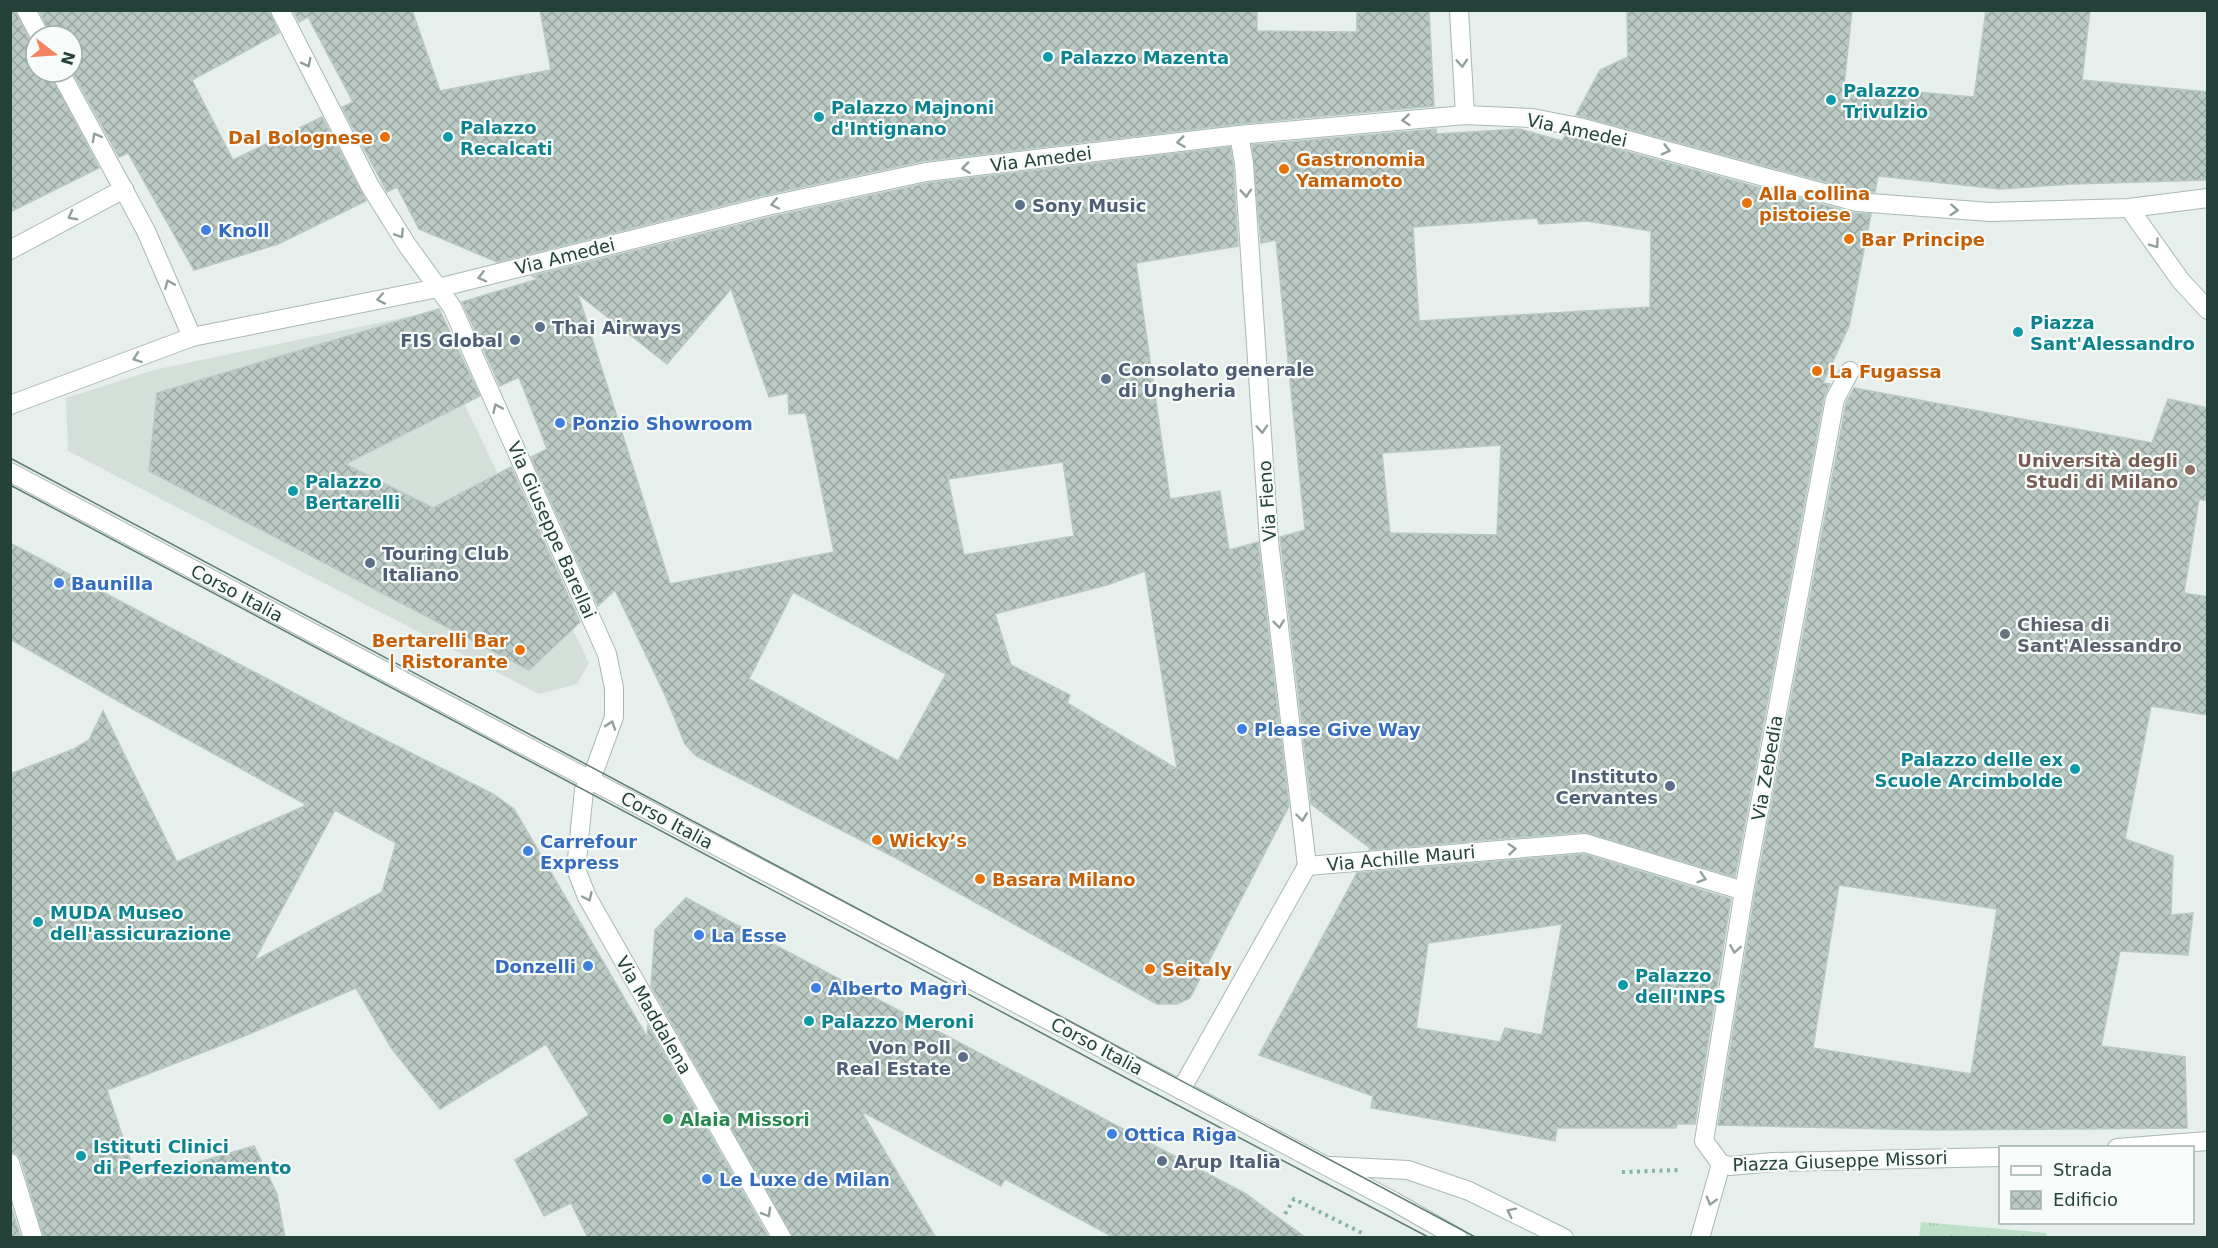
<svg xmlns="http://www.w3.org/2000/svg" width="2218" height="1248" viewBox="0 0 2218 1248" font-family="'DejaVu Sans',sans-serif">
<defs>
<pattern id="grass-tufts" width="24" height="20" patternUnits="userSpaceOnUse" patternTransform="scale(1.5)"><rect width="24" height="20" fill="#bfe0c8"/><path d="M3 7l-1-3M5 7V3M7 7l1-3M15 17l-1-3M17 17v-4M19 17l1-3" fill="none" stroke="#a4c1ad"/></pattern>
<pattern id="building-cross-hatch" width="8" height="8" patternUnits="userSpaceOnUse" patternTransform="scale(1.5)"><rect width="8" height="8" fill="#bbcac4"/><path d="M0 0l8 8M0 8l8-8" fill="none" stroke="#98a6a0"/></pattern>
</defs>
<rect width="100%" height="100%" fill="#e6efeb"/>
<polygon fill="#d4dfda" points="421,314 589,663 577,684 539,694 68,451 66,398 154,370"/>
<polygon fill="url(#grass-tufts)" points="1921,1222 2047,1233 2046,1238 1919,1237"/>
<g fill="url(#building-cross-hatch)" stroke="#b8c9c2" stroke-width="1.5" fill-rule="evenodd">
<polygon points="10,10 15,10 30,41 36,46 36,72 49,72 99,168 10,212"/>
<polygon points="39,10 269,10 279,33 192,80 233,160 322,117 366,201 278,244 194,270 128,153 119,157 72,71 72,36 51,36"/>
<polygon points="293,10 412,10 440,91 551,70 540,10 1257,10 1257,31 1357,32 1357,10 1429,10 1434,106 1238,124 924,161 765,195 497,262 419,229 397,187 387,192 342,107 353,102 308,17 299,22"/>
<polygon points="1627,10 1852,10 1844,86 1974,97 1986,10 2090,10 2082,80 2208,92 2208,180 2072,184 2000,189 1878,176 1875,192 1859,191 1576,115 1600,70 1628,57"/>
<path d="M 1436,129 L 1436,134 L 1519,129 L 1562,141 L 1565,136 L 1576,138 L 1854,213 L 1871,214 L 1849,326 L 1823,383 L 1830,384 L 1824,397 L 1735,877 L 1584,832 L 1369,850 L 1370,848 L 1311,804 L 1280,537 L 1305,530 L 1276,240 L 1261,243 L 1252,145 ZM 1537,218 L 1539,224 L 1587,221 L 1651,231 L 1650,307 L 1419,321 L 1413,227 ZM 1501,445 L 1497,535 L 1390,533 L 1382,453 Z"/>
<path d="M 1230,147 L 1233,164 L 1238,246 L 1136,263 L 1170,499 L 1220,491 L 1229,550 L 1258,542 L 1289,806 L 1190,998 L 1177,1004 L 1157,1004 L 898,859 L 696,756 L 685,744 L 666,697 L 615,590 L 598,606 L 531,457 L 547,449 L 519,377 L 500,386 L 462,302 L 538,279 L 532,276 L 770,217 L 928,183 ZM 731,289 L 769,397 L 788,393 L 789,414 L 806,413 L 834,552 L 670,584 L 578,294 L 667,364 ZM 1063,462 L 1074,536 L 964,555 L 948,479 ZM 1145,571 L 1177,769 L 1067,703 L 1070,695 L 1011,665 L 995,614 L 1107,585 ZM 793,592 L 946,674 L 898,761 L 749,679 Z"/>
<polygon points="439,309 480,396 345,464 433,508 511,467 580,622 529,670 149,471 157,393"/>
<path d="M 1854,388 L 2152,443 L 2168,399 L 2208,408 L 2208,501 L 2199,499 L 2184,593 L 2208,597 L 2208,715 L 2151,706 L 2125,839 L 2173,856 L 2171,915 L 2193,913 L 2188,955 L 2120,951 L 2101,1046 L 2185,1057 L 2187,1128 L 1934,1130 L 1718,1125 L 1755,893 L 1846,403 ZM 1839,885 L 1997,909 L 1971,1074 L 1813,1048 Z"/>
<path d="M 10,543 L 345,720 L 493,794 L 514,809 L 647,1037 L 648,1026 L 769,1238 L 588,1238 L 571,1203 L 544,1216 L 515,1160 L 589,1115 L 546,1044 L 440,1109 L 392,1049 L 356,988 L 242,1037 L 107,1090 L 137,1180 L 254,1146 L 277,1194 L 285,1238 L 44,1238 L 21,1160 L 17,1154 L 10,1152 L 10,774 L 74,749 L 89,740 L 103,711 L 177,862 L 307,805 L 111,697 L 10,639 ZM 335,810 L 396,843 L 382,892 L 254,961 Z"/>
<path d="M 1584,854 L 1731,899 L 1695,1124 L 1677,1124 L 1676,1128 L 1557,1128 L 1555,1141 L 1371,1108 L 1373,1096 L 1259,1055 L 1357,873 ZM 1562,924 L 1542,1035 L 1505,1028 L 1500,1042 L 1416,1028 L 1428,943 Z"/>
<polygon points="686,898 1246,1194 1306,1238 1115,1238 1005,1179 1001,1186 861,1111 936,1238 793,1238 651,986 655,930"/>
<polygon points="10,1203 21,1238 10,1238"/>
</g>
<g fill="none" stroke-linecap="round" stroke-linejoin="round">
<defs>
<g id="minor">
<polyline points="26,10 40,36"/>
<polyline points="280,10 370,186 407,245 452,307 607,654 614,688 614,717 595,769 584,790 576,869 587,897 782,1238"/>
<polyline points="1459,10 1465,115"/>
<polyline points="60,72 146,231 192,337"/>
<polyline points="1239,135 1244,163 1269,541 1307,866"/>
<polyline points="2129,208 2181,281 2208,310"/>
<polyline points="10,250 124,189"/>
<polyline points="10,405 192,337 438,288 767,206 926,172 1239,135 1465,115 1532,118 1579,127 1857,202 1990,212 2129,208 2208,198"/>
<polyline points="10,472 520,743 1393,1201 1458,1238"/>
<polyline points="1307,866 1585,843 1744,891"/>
<polyline points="1181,1090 1307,866"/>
<polyline points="2117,1148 2208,1141"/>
<polyline points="10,1163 33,1238"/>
<polyline points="1721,1164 1704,1141 1744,891 1835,399 1850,371"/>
<polyline points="1721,1164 1730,1166 1773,1162 2000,1157"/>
<polyline points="1331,1166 1408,1170 1469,1191 1564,1238"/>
<polyline points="1700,1238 1721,1164"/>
</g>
</defs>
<use href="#minor" stroke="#a8b8b2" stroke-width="20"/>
<g stroke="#86b3a5" stroke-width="4" stroke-dasharray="3 4.5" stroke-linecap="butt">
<polyline points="1622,1172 1680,1170"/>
<polyline points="1285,1214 1294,1199 1362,1233"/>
</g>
<use href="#minor" stroke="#fff" stroke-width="18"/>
<g stroke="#5f7d75" stroke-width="1.5">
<polyline points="10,458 1477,1238"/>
<polyline points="10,485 1145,1088 1430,1238"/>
</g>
</g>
<defs><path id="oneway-chevron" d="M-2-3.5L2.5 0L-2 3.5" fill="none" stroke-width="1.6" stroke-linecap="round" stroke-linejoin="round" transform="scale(1.5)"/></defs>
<g stroke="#92a09c">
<use href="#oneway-chevron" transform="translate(307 63) rotate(63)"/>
<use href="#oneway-chevron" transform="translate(1462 63) rotate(86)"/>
<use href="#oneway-chevron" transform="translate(1406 120) rotate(175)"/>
<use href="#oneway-chevron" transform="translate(96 137) rotate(-119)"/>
<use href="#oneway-chevron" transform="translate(1181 142) rotate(173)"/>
<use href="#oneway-chevron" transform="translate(1666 150) rotate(15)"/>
<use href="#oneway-chevron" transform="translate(966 168) rotate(173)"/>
<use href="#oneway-chevron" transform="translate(1246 193) rotate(86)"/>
<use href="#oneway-chevron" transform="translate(775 204) rotate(168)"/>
<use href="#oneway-chevron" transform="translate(1954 210) rotate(4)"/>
<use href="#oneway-chevron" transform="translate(72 216) rotate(152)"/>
<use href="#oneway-chevron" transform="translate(400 234) rotate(57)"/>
<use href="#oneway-chevron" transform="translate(2155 244) rotate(55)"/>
<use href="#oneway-chevron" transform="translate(482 277) rotate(166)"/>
<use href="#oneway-chevron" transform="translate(169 284) rotate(-113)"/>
<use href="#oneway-chevron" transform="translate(381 299) rotate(169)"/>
<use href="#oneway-chevron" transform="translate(137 358) rotate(160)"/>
<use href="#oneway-chevron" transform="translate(497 408) rotate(-114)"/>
<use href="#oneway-chevron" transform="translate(1262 429) rotate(86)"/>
<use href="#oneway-chevron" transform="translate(1279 624) rotate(83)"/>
<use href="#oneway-chevron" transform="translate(611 725) rotate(-71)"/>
<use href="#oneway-chevron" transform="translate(1302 817) rotate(83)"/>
<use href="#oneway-chevron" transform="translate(1512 849) rotate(-5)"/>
<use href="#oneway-chevron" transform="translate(1702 878) rotate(17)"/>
<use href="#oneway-chevron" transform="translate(588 897) rotate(65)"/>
<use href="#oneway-chevron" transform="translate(1735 949) rotate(99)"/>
<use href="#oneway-chevron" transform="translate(1711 1201) rotate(106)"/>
<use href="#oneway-chevron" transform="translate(1511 1212) rotate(-154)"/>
<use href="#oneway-chevron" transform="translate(767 1213) rotate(60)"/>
</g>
<g fill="#0f9aa8" stroke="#f7fbf9" stroke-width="2">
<circle cx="1048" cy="57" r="6"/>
<circle cx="1831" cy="100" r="6"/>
<circle cx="819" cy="117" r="6"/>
<circle cx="448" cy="137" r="6"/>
<circle cx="2018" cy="332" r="6"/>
<circle cx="293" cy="491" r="6"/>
<circle cx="2075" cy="769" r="6"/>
<circle cx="38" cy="922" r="6"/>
<circle cx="1623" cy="985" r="6"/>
<circle cx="809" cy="1021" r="6"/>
<circle cx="81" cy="1156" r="6"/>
</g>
<g fill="#e8710a" stroke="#f7fbf9" stroke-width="2">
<circle cx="385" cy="137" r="6"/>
<circle cx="1284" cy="169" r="6"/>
<circle cx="1747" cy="203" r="6"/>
<circle cx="1849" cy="239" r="6"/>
<circle cx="1817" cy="371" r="6"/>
<circle cx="520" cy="650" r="6"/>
<circle cx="877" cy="840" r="6"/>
<circle cx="980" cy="879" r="6"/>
<circle cx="1150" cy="969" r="6"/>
</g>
<g fill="#5c6f8a" stroke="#f7fbf9" stroke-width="2">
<circle cx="1020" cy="205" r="6"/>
<circle cx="540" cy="327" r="6"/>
<circle cx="515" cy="340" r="6"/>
<circle cx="1106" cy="379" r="6"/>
<circle cx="370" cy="563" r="6"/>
<circle cx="1670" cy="786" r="6"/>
<circle cx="963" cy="1057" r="6"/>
<circle cx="1162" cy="1161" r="6"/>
</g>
<g fill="#3f7fe0" stroke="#f7fbf9" stroke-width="2">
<circle cx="206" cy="230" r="6"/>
<circle cx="560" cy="423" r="6"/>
<circle cx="59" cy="583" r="6"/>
<circle cx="1242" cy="729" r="6"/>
<circle cx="528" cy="851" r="6"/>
<circle cx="699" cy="935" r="6"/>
<circle cx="588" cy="966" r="6"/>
<circle cx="816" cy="988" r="6"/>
<circle cx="1112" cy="1134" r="6"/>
<circle cx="707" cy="1179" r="6"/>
</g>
<circle fill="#8d6e63" stroke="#f7fbf9" stroke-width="2" cx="2190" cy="470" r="6"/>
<circle fill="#6b7280" stroke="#f7fbf9" stroke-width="2" cx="2005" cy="634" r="6"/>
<circle fill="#2e9e5b" stroke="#f7fbf9" stroke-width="2" cx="668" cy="1119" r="6"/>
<g text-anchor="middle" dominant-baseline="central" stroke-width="4.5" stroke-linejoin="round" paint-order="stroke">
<g font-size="18" font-weight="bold" fill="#0d838f" stroke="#f7fbf9" text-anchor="start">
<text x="1060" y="57">Palazzo Mazenta</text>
<text x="1843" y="90">Palazzo<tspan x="1843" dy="21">Trivulzio</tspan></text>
<text x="831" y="107">Palazzo Majnoni<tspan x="831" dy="21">d'Intignano</tspan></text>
<text x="460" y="127">Palazzo<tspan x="460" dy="21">Recalcati</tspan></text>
<text x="2030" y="322">Piazza<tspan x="2030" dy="21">Sant'Alessandro</tspan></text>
<text x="305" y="481">Palazzo<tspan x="305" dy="21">Bertarelli</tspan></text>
<text x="2063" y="759" text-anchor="end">Palazzo delle ex<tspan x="2063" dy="21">Scuole Arcimbolde</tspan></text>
<text x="50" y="912">MUDA Museo<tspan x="50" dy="21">dell'assicurazione</tspan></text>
<text x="1635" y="975">Palazzo<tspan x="1635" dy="21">dell'INPS</tspan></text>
<text x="821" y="1021">Palazzo Meroni</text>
<text x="93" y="1146">Istituti Clinici<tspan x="93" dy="21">di Perfezionamento</tspan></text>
</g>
<g font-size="18" fill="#24423a" stroke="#f7fbf9">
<text transform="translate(1577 130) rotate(12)">Via Amedei</text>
<text transform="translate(1041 159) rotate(-7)">Via Amedei</text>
<text transform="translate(565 256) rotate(-14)">Via Amedei</text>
<text transform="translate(1267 501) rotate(-94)">Via Fieno</text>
<text transform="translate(552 530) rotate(66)">Via Giuseppe Barellai</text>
<text transform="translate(237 593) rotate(28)">Corso Italia</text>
<text transform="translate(1767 768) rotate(-80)">Via Zebedia</text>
<text transform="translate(667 820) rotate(28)">Corso Italia</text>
<text transform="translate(1401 858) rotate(-5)">Via Achille Mauri</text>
<text transform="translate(654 1015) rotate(60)">Via Maddalena</text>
<text transform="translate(1097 1046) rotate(28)">Corso Italia</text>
<text transform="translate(1840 1161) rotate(-2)">Piazza Giuseppe Missori</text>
</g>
<g font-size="18" font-weight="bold" fill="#c56008" stroke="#f7fbf9" text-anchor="start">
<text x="373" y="137" text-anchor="end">Dal Bolognese</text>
<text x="1296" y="159">Gastronomia<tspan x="1296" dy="21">Yamamoto</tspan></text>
<text x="1759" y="193">Alla collina<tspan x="1759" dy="21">pistoiese</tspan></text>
<text x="1861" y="239">Bar Principe</text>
<text x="1829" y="371">La Fugassa</text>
<text x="508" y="640" text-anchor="end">Bertarelli Bar<tspan x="508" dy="21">| Ristorante</tspan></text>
<text x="889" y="840">Wicky’s</text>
<text x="992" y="879">Basara Milano</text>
<text x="1162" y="969">Seitaly</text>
</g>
<g font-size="18" font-weight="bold" fill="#4e5e75" stroke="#f7fbf9" text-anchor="start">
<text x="1032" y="205">Sony Music</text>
<text x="552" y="327">Thai Airways</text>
<text x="503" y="340" text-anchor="end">FIS Global</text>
<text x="1118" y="369">Consolato generale<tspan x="1118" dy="21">di Ungheria</tspan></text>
<text x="382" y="553">Touring Club<tspan x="382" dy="21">Italiano</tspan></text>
<text x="1658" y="776" text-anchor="end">Instituto<tspan x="1658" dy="21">Cervantes</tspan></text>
<text x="951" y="1047" text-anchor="end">Von Poll<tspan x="951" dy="21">Real Estate</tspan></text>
<text x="1174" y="1161">Arup Italia</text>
</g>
<g font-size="18" font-weight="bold" fill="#366cbe" stroke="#f7fbf9" text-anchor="start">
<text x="218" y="230">Knoll</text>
<text x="572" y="423">Ponzio Showroom</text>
<text x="71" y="583">Baunilla</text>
<text x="1254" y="729">Please Give Way</text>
<text x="540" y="841">Carrefour<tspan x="540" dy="21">Express</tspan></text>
<text x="711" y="935">La Esse</text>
<text x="576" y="966" text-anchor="end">Donzelli</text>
<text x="828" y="988">Alberto Magrì</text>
<text x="1124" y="1134">Ottica Riga</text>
<text x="719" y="1179">Le Luxe de Milan</text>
</g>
<g font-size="18" font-weight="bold" fill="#785e54" stroke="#f7fbf9" text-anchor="end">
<text x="2178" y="460">Università degli<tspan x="2178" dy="21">Studi di Milano</tspan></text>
</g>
<g font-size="18" font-weight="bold" fill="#5b616d" stroke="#f7fbf9" text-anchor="start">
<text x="2017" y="624">Chiesa di<tspan x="2017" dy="21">Sant'Alessandro</tspan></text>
</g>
<g font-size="18" font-weight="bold" fill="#27864d" stroke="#f7fbf9" text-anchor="start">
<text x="680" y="1119">Alaia Missori</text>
</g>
</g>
<rect width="2218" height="1248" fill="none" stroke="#24423a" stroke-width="24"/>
<rect x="1999" y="1146" width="195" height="78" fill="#f7fbf9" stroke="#a3b1ad" stroke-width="1.5"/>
<rect x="2011" y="1166" width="30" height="9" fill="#ffffff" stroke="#a3b1ad" stroke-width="1.5"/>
<text x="2053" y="1176" font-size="18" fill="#24423a">Strada</text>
<rect x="2011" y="1191" width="30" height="18" fill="url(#building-cross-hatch)" stroke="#a3b1ad" stroke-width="1.5"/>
<text x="2053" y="1206" font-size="18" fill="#24423a">Edificio</text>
<g transform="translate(54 54) rotate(107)"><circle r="28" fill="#f7fbf9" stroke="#a3b1ad" stroke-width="1.5"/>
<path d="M0-4.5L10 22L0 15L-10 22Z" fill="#f4845f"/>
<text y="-9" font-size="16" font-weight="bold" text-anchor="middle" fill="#24423a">N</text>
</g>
</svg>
